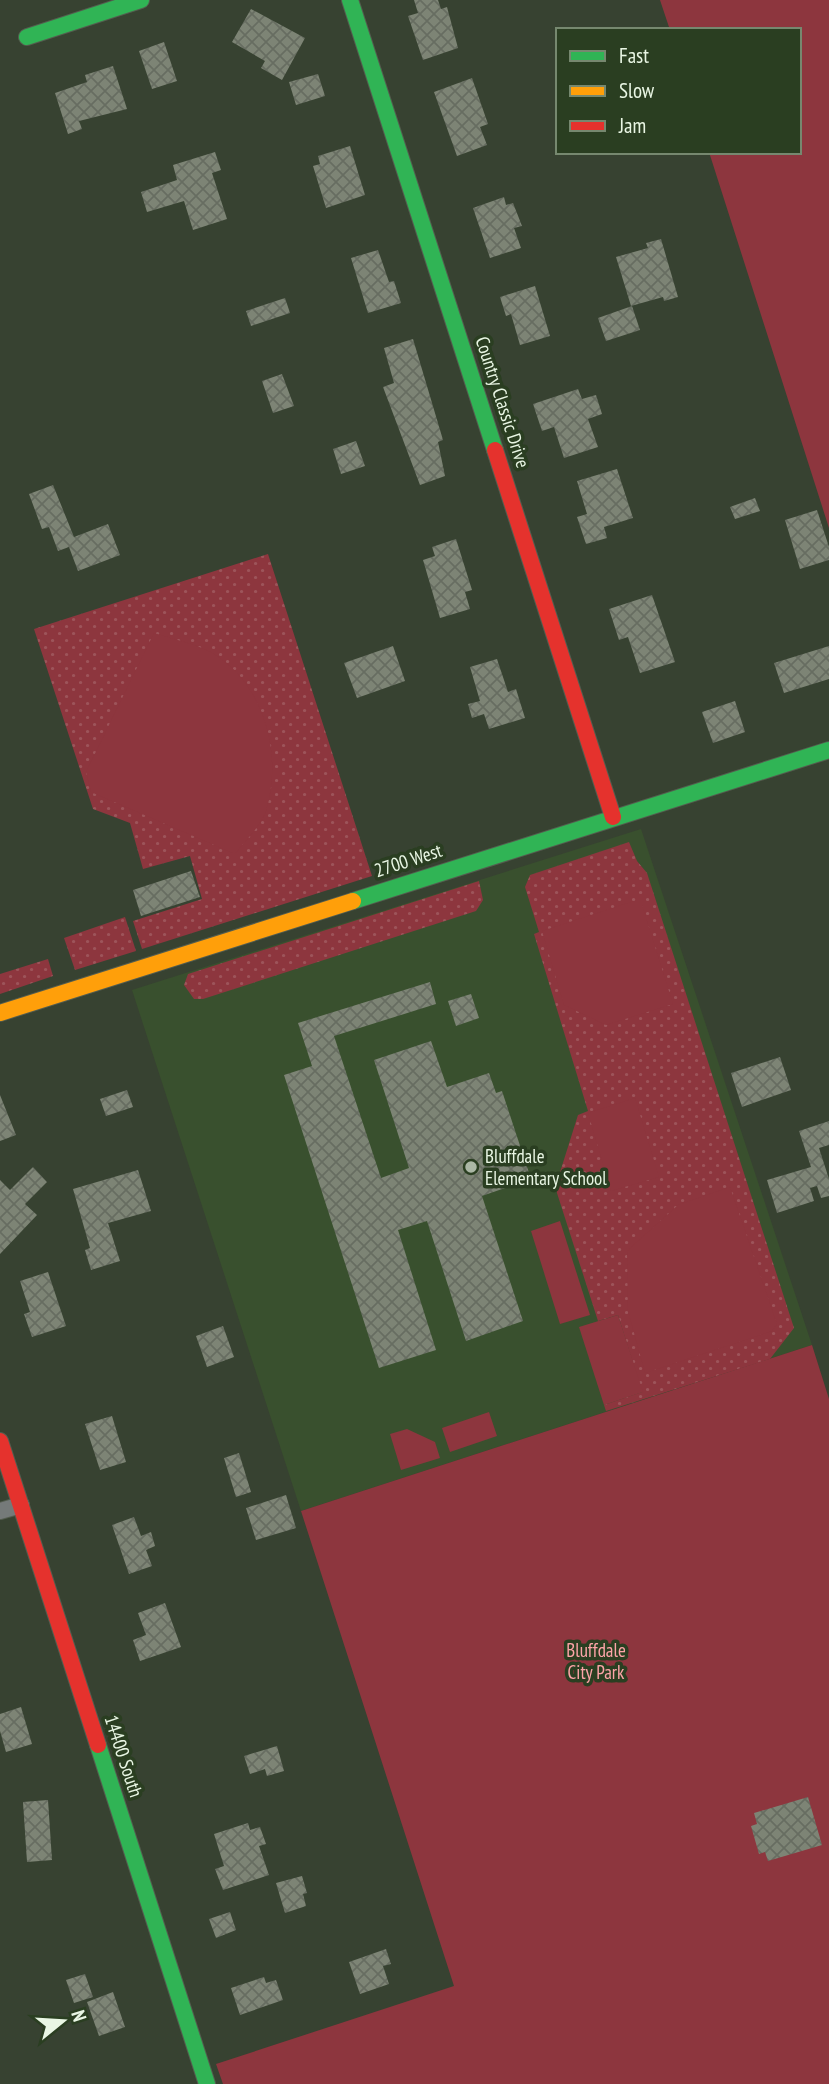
<svg xmlns="http://www.w3.org/2000/svg" width="829" height="2084" viewBox="0 0 829 2084" font-family="'PT Sans Narrow',sans-serif">
<defs>
<pattern id="grass-dots" width="8" height="8" patternUnits="userSpaceOnUse" patternTransform="scale(1.75)"><rect width="8" height="8" fill="#8d363e"/><path d="M2 2h.1M6 6h.1" fill="none" stroke="#9d545a" stroke-width="1.8" stroke-linecap="round"/></pattern>
<pattern id="building-cross-hatch" width="8" height="8" patternUnits="userSpaceOnUse" patternTransform="scale(1.75)"><rect width="8" height="8" fill="#7d8475"/><path d="M0 0l8 8M0 8l8-8" fill="none" stroke="#676d61"/></pattern>
</defs>
<rect width="100%" height="100%" fill="#374231"/>
<polygon fill="#39502e" points="641,829 812,1345 301,1511 132,990"/>
<g fill="url(#grass-dots)">
<polygon points="268,554 372,876 142,949 133,921 202,899 190,856 143,869 130,823 93,809 34,629"/>
<polygon points="629,842 637,861 647,873 794,1328 770,1359 606,1411 604,1405 642,1392 618,1315 598,1321 557,1193 556,1185 578,1115 588,1111 534,934 539,932 525,887 530,875"/>
<polygon points="479,881 483,900 476,911 203,999 194,999 184,985 188,974"/>
<polygon points="125,917 136,951 75,970 64,938"/>
<polygon points="48,959 53,976 0,994 0,974"/>
</g>
<g fill="#8d363e">
<polygon points="660,0 829,0 829,528 709,152 799,152 799,30 670,30"/>
<path d="M 154,633 C 173,639 197,644 214,654 C 265,685 283,756 266,811 C 261,826 244,842 235,854 L 91,792 L 86,772 Z"/>
<polygon points="634,901 642,905 673,1004 606,1025 564,1005 542,931"/>
<polygon points="635,1098 659,1177 611,1191 588,1113"/>
<polygon points="730,1187 777,1324 772,1331 645,1373 628,1311 627,1251 678,1205"/>
<polygon points="560,1221 590,1315 560,1324 531,1231"/>
<polygon points="618,1315 643,1392 604,1405 579,1327"/>
<polygon points="812,1345 829,1399 829,2084 223,2084 216,2064 454,1986 301,1511"/>
<polygon points="489,1412 497,1436 450,1452 442,1428"/>
<polygon points="407,1429 435,1442 440,1458 401,1470 390,1434"/>
</g>
<g fill="url(#building-cross-hatch)">
<polygon points="414,0 438,0 441,9 447,7 458,48 423,60 408,16 418,13"/>
<polygon points="251,9 305,38 282,80 261,68 265,61 232,42"/>
<polygon points="164,42 177,81 152,89 139,51"/>
<polygon points="113,66 127,109 79,121 82,129 68,134 55,93 87,82 85,75"/>
<polygon points="318,74 325,96 296,105 289,82"/>
<polygon points="472,78 488,124 480,127 487,145 457,156 434,92"/>
<polygon points="350,146 365,195 326,208 313,166 320,164 318,156"/>
<polygon points="215,152 221,170 212,173 227,219 193,230 184,201 147,212 141,192 177,180 173,165"/>
<polygon points="504,197 506,205 513,203 522,226 514,228 521,248 490,258 473,208"/>
<polygon points="661,239 678,297 664,301 663,297 631,306 616,257 648,248 646,243"/>
<polygon points="378,250 389,282 394,281 401,303 368,313 351,258"/>
<polygon points="535,286 550,336 520,345 511,314 506,316 500,297"/>
<polygon points="285,298 290,313 251,326 246,311"/>
<polygon points="632,306 640,330 606,341 598,318"/>
<polygon points="413,339 443,440 438,442 445,476 420,485 383,387 394,383 384,348"/>
<polygon points="282,374 294,406 273,413 262,381"/>
<polygon points="578,389 582,399 596,395 602,414 588,419 598,447 564,458 554,427 542,431 533,404"/>
<polygon points="356,441 365,466 341,474 333,449"/>
<polygon points="617,469 633,518 604,527 607,538 586,544 577,517 587,514 577,481"/>
<polygon points="53,485 74,537 108,524 120,555 78,571 69,547 58,551 49,527 42,529 29,494"/>
<polygon points="755,498 760,511 735,519 730,507"/>
<polygon points="817,510 829,547 829,560 800,569 785,520"/>
<polygon points="456,539 472,590 465,592 470,609 440,618 423,560 435,556 432,547"/>
<polygon points="652,595 675,662 640,673 628,637 619,640 609,609"/>
<polygon points="393,646 405,681 357,698 344,663"/>
<polygon points="829,646 829,679 784,693 774,663"/>
<polygon points="497,659 508,692 516,689 525,718 489,729 484,714 472,718 468,704 480,701 470,667"/>
<polygon points="735,701 745,732 713,743 702,712"/>
<polygon points="191,871 200,897 141,916 133,890"/>
<polygon points="430,982 436,1004 334,1036 381,1178 409,1168 374,1060 431,1041 447,1087 489,1073 496,1093 502,1091 531,1179 482,1196 523,1321 466,1341 427,1221 398,1230 436,1350 379,1368 284,1075 312,1066 298,1023"/>
<polygon points="471,994 479,1018 456,1026 448,1001"/>
<polygon points="780,1057 791,1090 742,1107 731,1073"/>
<polygon points="127,1090 133,1107 106,1116 100,1099"/>
<polygon points="0,1095 16,1135 0,1141"/>
<polygon points="829,1121 829,1145 819,1148 829,1179 829,1196 821,1198 817,1186 810,1188 814,1201 777,1213 767,1180 811,1167 799,1131"/>
<polygon points="33,1167 47,1182 25,1204 37,1215 0,1254 0,1180 10,1190"/>
<polygon points="138,1170 151,1211 108,1223 120,1261 91,1270 85,1250 90,1248 73,1189"/>
<polygon points="48,1272 66,1326 32,1337 24,1314 30,1312 20,1281"/>
<polygon points="223,1326 234,1357 207,1367 196,1336"/>
<polygon points="112,1416 126,1462 100,1470 85,1424"/>
<polygon points="239,1453 251,1492 236,1497 224,1458"/>
<polygon points="286,1495 296,1528 256,1540 246,1508"/>
<polygon points="134,1517 141,1536 151,1532 155,1546 146,1550 152,1566 129,1574 112,1525"/>
<polygon points="165,1603 181,1647 140,1661 133,1640 146,1635 138,1613"/>
<polygon points="21,1707 32,1744 6,1752 0,1731 0,1714"/>
<polygon points="277,1746 284,1771 267,1776 265,1769 250,1774 244,1756"/>
<polygon points="808,1797 822,1845 768,1861 765,1852 759,1854 751,1826 757,1824 754,1813"/>
<polygon points="48,1800 52,1860 27,1862 23,1802"/>
<polygon points="248,1823 250,1830 260,1827 266,1844 259,1846 269,1875 223,1890 215,1869 224,1866 214,1834"/>
<polygon points="302,1876 307,1893 303,1894 306,1906 285,1913 276,1883"/>
<polygon points="230,1912 236,1930 216,1938 209,1919"/>
<polygon points="386,1949 391,1964 383,1966 389,1984 360,1994 349,1962"/>
<polygon points="85,1974 93,1997 74,2003 66,1980"/>
<polygon points="264,1977 266,1983 276,1980 283,2000 240,2015 231,1988"/>
<polygon points="113,1992 125,2027 99,2036 87,2002"/>
</g>
<g fill="none" stroke-linecap="round" stroke-linejoin="round">
<defs>
<polyline id="street" points="0,1511 21,1505"/>
<g id="fast">
<polyline points="350,0 495,450"/>
<polyline points="27,37 141,0"/>
<polyline points="353,901 829,750"/>
<polyline points="98,1745 207,2084"/>
</g>
<polyline id="slow" points="0,1013 353,901"/>
<g id="jam">
<polyline points="495,450 613,817"/>
<polyline points="0,1441 98,1745"/>
</g>
</defs>
<use href="#street" stroke="#545d4f" stroke-width="18"/>
<use href="#fast" stroke="#545d4f" stroke-width="18"/>
<use href="#slow" stroke="#545d4f" stroke-width="18"/>
<use href="#jam" stroke="#545d4f" stroke-width="18"/>
<use href="#street" stroke="#757a79" stroke-width="16"/>
<use href="#fast" stroke="#30b455" stroke-width="16"/>
<use href="#slow" stroke="#ff9f0a" stroke-width="16"/>
<use href="#jam" stroke="#e5322d" stroke-width="16"/>
</g>
<circle fill="#abb7a5" stroke="#2a3e21" stroke-width="2.5" cx="471" cy="1167" r="7"/>
<g text-anchor="middle" dominant-baseline="central" stroke-width="7" stroke-linejoin="round" paint-order="stroke">
<g font-size="19" fill="#e9f6e4" stroke="#2a3e21">
<text transform="translate(503 402) rotate(72)">Country Classic Drive</text>
<text transform="translate(408 860) rotate(-18)">2700 West</text>
<text transform="translate(124 1756) rotate(72)">14400 South</text>
</g>
<g font-size="19" fill="#e9f6e4" stroke="#2a3e21" text-anchor="start">
<text x="485" y="1156">Bluffdale<tspan x="485" dy="22">Elementary School</tspan></text>
</g>
<g font-size="19" fill="#fda4a8" stroke="#2a3e21">
<text x="596" y="1650">Bluffdale<tspan x="596" dy="22">City Park</tspan></text>
</g>
</g>
<rect x="556" y="28" width="245" height="126" fill="#2a3e21" stroke="#76886f" stroke-width="2"/>
<rect x="570" y="51" width="35" height="10" fill="#30b455" stroke="#76886f" stroke-width="2"/>
<text x="619" y="63" font-size="21" fill="#e9f6e4">Fast</text>
<rect x="570" y="86" width="35" height="10" fill="#ff9f0a" stroke="#76886f" stroke-width="2"/>
<text x="619" y="98" font-size="21" fill="#e9f6e4">Slow</text>
<rect x="570" y="121" width="35" height="10" fill="#e5322d" stroke="#76886f" stroke-width="2"/>
<text x="619" y="133" font-size="21" fill="#e9f6e4">Jam</text>
<g transform="translate(63 2021) rotate(72)" stroke="#2a3e21" stroke-width="5" paint-order="stroke">
<path d="M0-5L12 26L0 18L-12 26Z" fill="#e9f6e4"/>
<text y="-10" font-size="19" font-weight="bold" text-anchor="middle" fill="#e9f6e4">N</text>
</g>
</svg>
